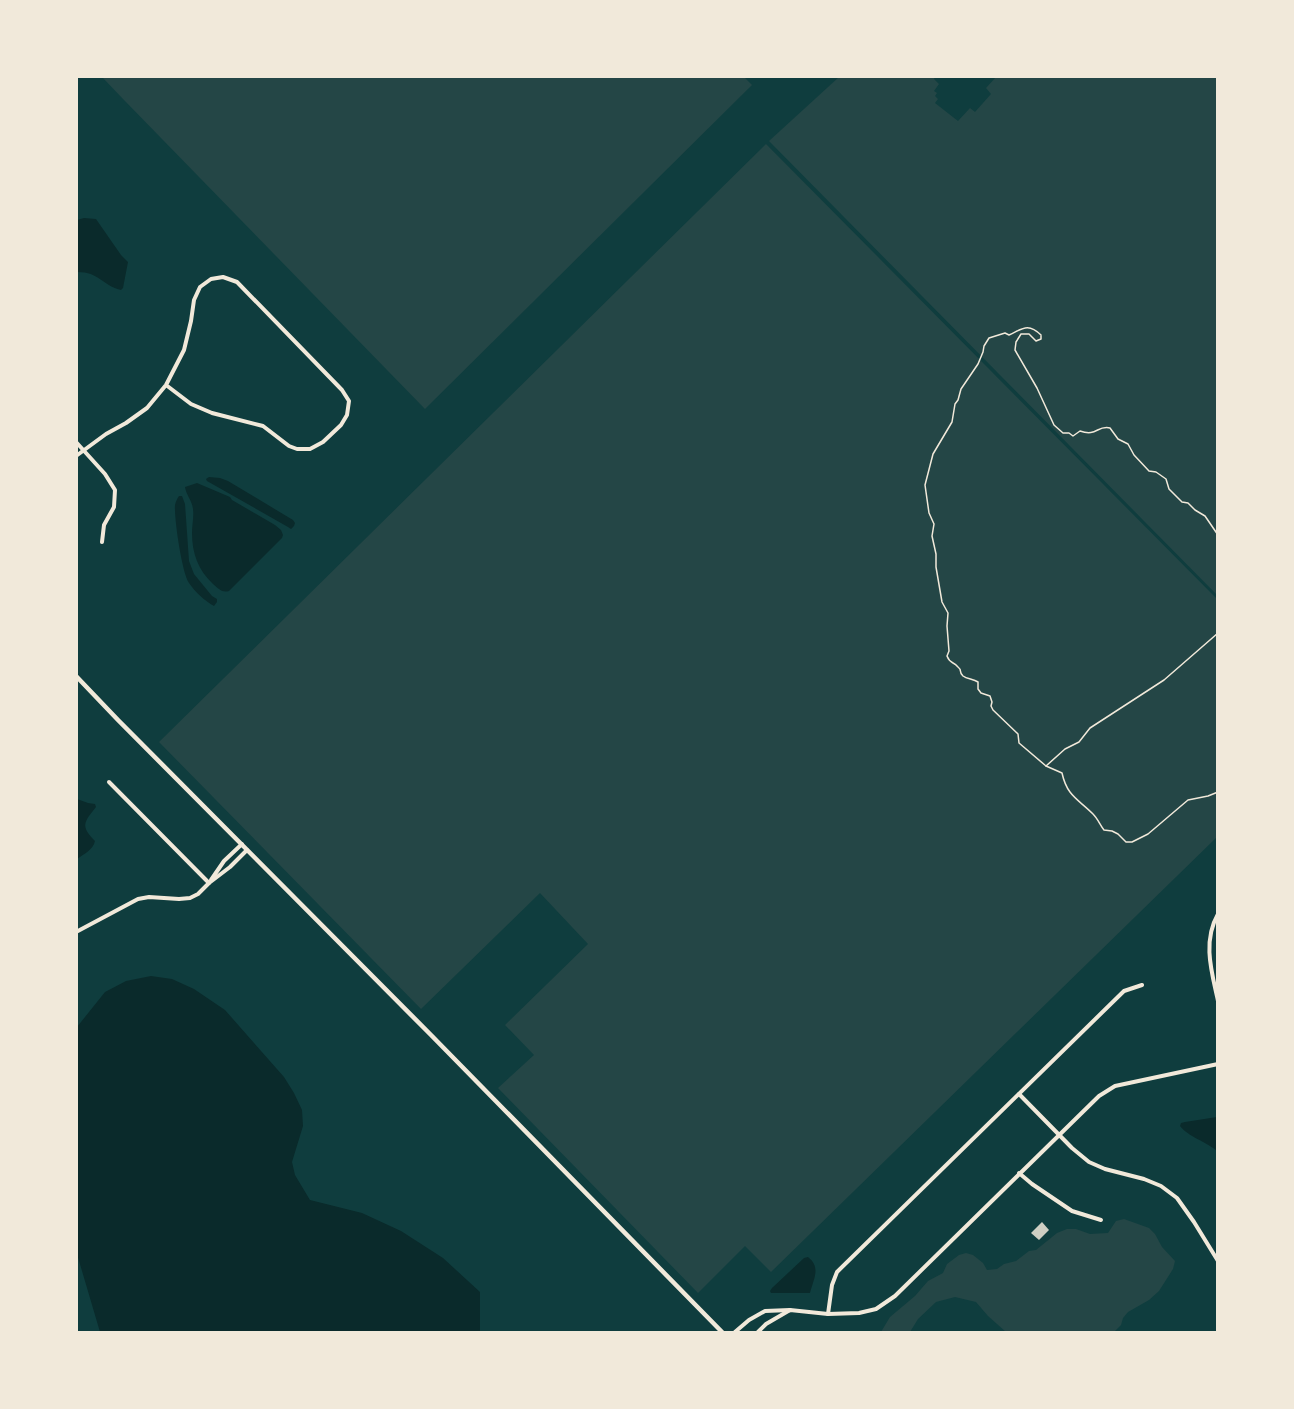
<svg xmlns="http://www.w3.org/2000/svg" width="1294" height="1409" viewBox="0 0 1294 1409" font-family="Lato,sans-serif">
<rect width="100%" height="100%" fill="#0f3d3e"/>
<g fill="#244646">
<polygon points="744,77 752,85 425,409 124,100 102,77"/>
<polygon points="839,77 935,77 934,79 939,84 934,91 937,93 935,96 938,99 935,103 958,121 970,108 975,112 991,94 986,88 996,77 1217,77 1217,595 769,141"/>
<polygon points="766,144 1217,599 1217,837 771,1272 745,1246 698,1293 498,1088 534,1055 505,1025 588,944 540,893 421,1009 159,742"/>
<polygon points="1124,1219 1149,1228 1155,1234 1162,1247 1175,1261 1173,1269 1159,1291 1149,1300 1128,1312 1123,1318 1121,1325 1114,1332 1006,1332 988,1316 976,1302 955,1297 936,1302 918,1319 910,1332 881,1332 890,1317 915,1296 928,1281 943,1273 947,1264 959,1255 966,1253 973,1255 983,1263 987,1270 997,1269 1004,1264 1016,1261 1029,1251 1036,1250 1057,1233 1067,1229 1076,1229 1090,1234 1108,1233 1116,1221"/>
</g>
<g fill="#0a2a2b">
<path d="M 84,218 L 96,219 L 121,255 L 128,262 L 123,288 L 121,290 C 101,285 100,272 77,272 L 77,220 Z"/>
<polygon points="209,477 220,478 228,481 293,520 295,523 294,526 291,529 288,527 207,481 206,479"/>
<path d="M 197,483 L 230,497 L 232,500 L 275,525 L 281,530 L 283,535 L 282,538 L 229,591 C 222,593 219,589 213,584 C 198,570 192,553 192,533 C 192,525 194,517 193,509 C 192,500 186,495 185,487 Z"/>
<path d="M 179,496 L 182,496 L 185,504 L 189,561 L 194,574 L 212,596 L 217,599 L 217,602 L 214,606 C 205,601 195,592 189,583 C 182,573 174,518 175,505 C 176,501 177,499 179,496 Z"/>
<path d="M 77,799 L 88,803 L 95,804 L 96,807 C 84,822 80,826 95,841 C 93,850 84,854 77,859 Z"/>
<polygon points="151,976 172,979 194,989 225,1010 284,1077 294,1093 302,1110 303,1126 292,1162 295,1175 310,1200 362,1213 401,1231 443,1258 480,1292 480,1332 100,1332 77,1254 77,1027 105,992 126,981"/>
<path d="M 1217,1117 L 1217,1151 C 1207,1142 1187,1136 1180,1126 L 1181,1123 L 1185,1122 Z"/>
<path d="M 808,1257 C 821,1267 814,1278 810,1293 L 771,1293 L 770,1291 L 772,1288 L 804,1258 Z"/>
</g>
<polygon fill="#cfcfc3" points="1042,1222 1049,1230 1039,1240 1031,1233"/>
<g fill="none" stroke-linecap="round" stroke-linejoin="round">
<g stroke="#f1e9da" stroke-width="1.5">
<path d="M 1041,335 C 1028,322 1022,329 1009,335 L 1005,333 L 989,338 L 984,346 L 983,352 L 978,364 L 961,389 L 958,400 L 955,404 L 952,422 L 933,454 L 925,485 L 929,513 L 934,524 L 932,536 L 936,554 L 936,567 L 942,602 L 948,613 L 947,626 L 949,651 L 947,656 C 950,664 953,661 958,667 C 963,671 958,671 963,676 C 967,679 973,679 978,682 L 978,689 L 981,693 L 990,696 L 992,702 L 991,706 L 993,710 L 1018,734 L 1019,743 L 1046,766 L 1065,749 L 1079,742 L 1090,728 L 1164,680 L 1218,633"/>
<path d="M 1041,336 L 1041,339 L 1036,341 L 1029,334 L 1021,334 L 1016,342 L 1015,350 L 1037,388 L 1054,425 L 1063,433 L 1069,433 L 1073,436 L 1080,431 C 1097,437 1097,425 1110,428 L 1118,439 L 1128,444 L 1134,455 L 1149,471 L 1156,472 L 1166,479 L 1169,489 L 1182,502 L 1188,503 L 1195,510 L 1205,516 L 1218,535"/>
<path d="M 1046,766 L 1062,773 C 1067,796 1078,799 1093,814 C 1098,819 1100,825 1104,830 L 1112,831 L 1118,834 L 1126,842 L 1132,842 L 1148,834 L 1188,800 L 1208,796 L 1218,792"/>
</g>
<g stroke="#f1e9da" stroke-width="4">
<polyline points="76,442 105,474 115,490 114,507 104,525 102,542"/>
<polyline points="76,456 106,434 126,423 147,408 166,385 184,350 191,321 194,300 200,287 211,279 223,277 237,282 342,390 349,401 347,415 341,425 323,442 310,449 297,449 289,446 263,426 212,413 191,404 166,385"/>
<polyline points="109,782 209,883"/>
<polyline points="211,880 224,861 242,844"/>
<path d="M 1218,914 C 1202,942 1212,973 1218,1001"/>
<polyline points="76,932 138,899 149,897 179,899 190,898 198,894 209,883 230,867 247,850"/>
<polyline points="1019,1094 1072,1148 1089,1162 1105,1169 1144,1179 1161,1186 1177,1198 1194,1222 1218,1261"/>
<polyline points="1019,1173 1032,1184 1072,1211 1101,1220"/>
<polyline points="828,1314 832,1285 837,1272 1124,991 1142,985"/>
<polyline points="735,1332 749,1320 765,1311 790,1310 828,1314 859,1313 876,1309 895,1296 1099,1096 1115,1086 1218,1064"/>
<polyline points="758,1332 766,1324 790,1310"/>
</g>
<polyline stroke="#f1e9da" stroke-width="4.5" points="76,676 118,720 431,1035 722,1332"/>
</g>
<rect width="1294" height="1409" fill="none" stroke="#f1e9da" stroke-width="156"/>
</svg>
